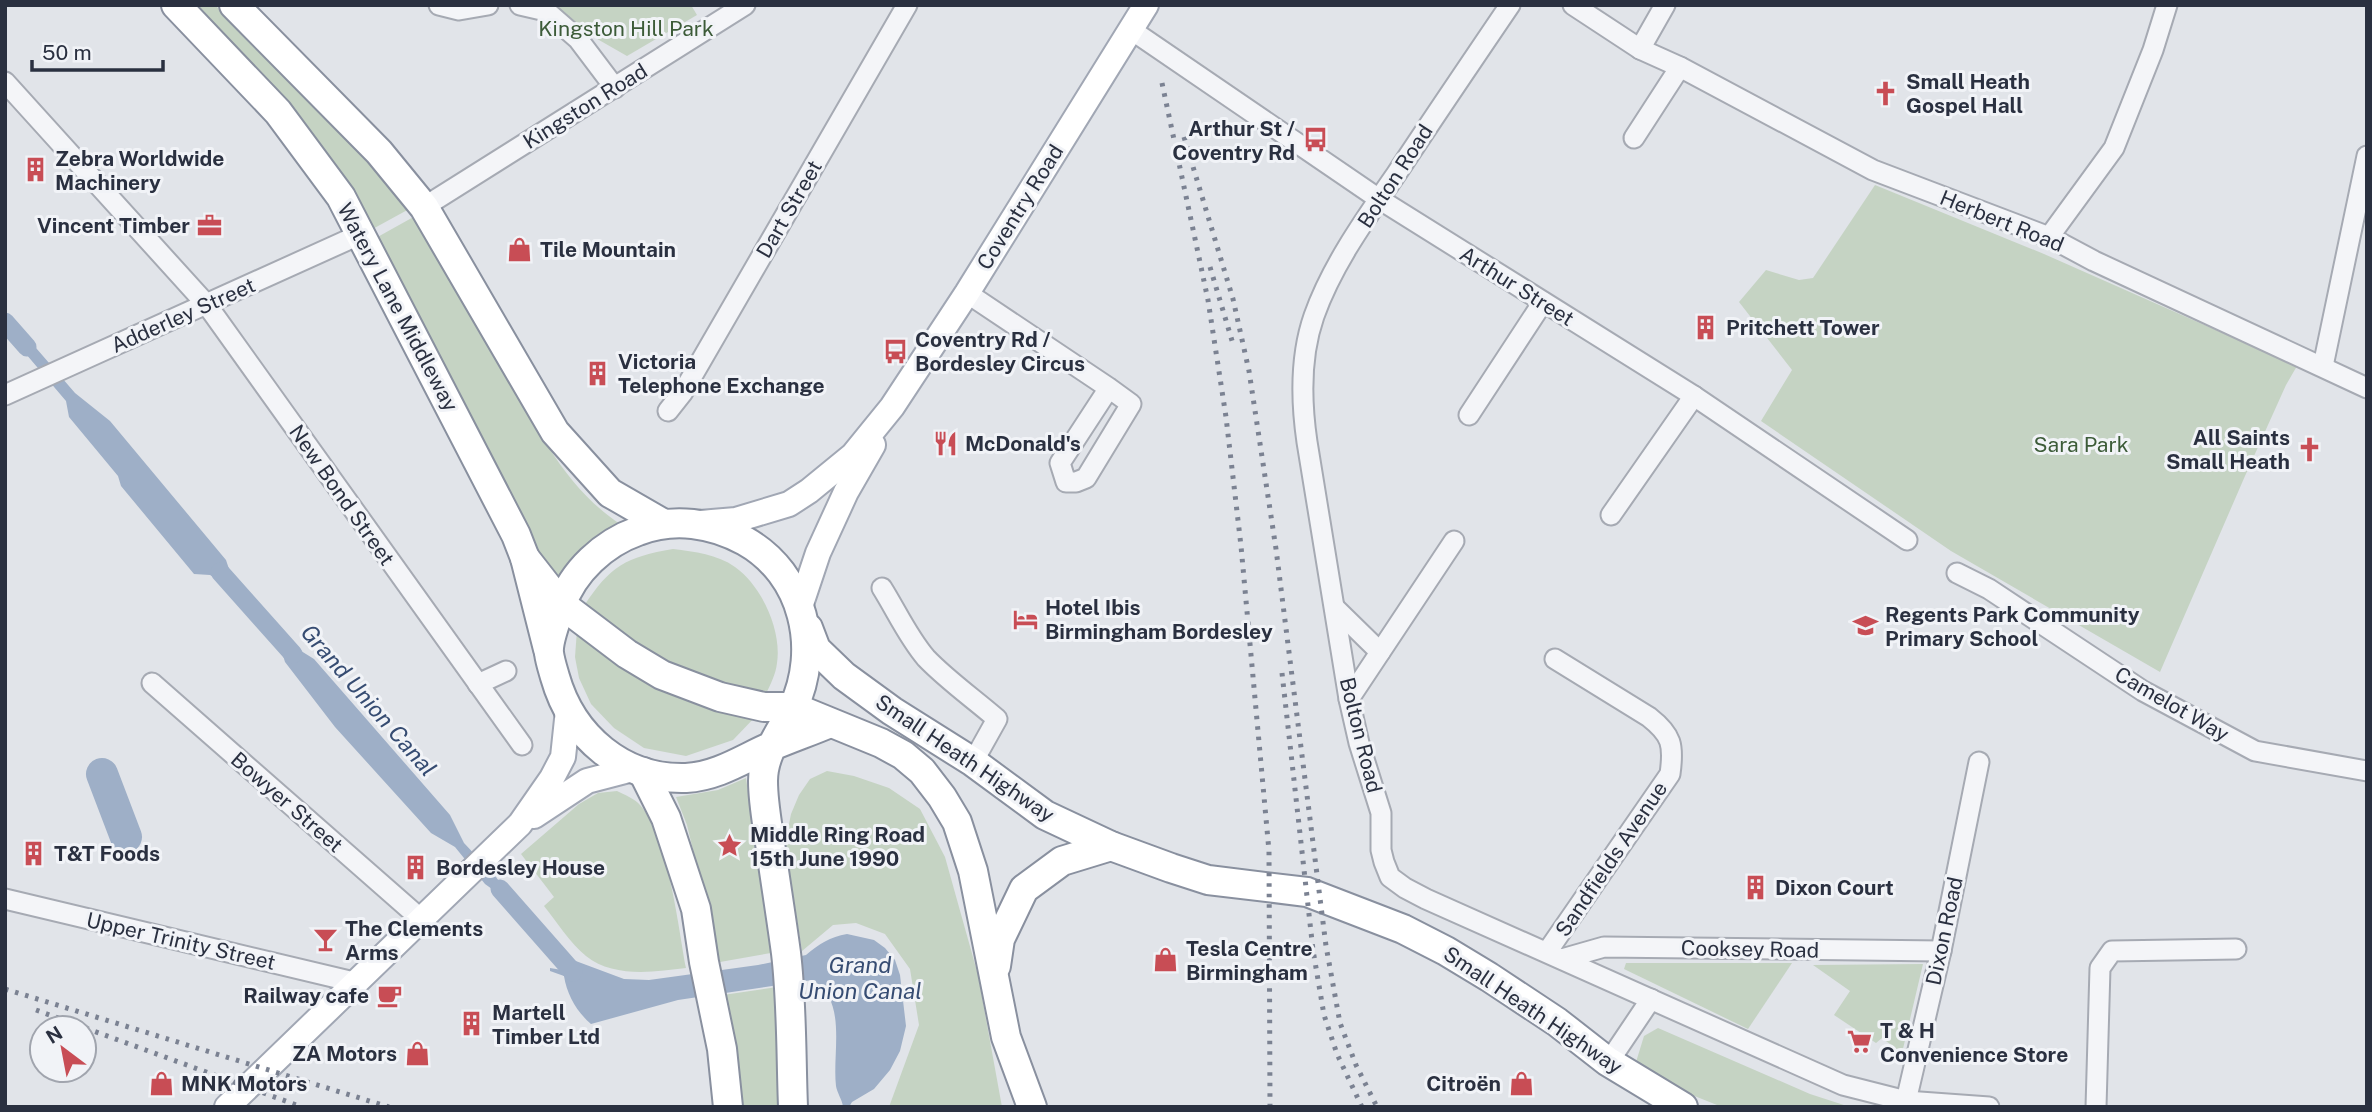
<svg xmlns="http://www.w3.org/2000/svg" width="2372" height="1112" viewBox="0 0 2372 1112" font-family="'Public Sans',sans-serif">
<rect width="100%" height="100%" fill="#e1e4e9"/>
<g fill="#c5d3c3">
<polygon points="193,5 215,5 385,178 411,208 369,231"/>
<polygon points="551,5 691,5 697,15 627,56 585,32"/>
<polygon points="1875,185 2044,254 2297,366 2286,385 2245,476 2160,672 1951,551 1761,421 1792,370 1739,302 1766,270 1799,280 1813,278"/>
<path d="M 417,215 C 446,265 474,316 502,366 C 535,424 563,486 620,524 L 577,555 L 559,576 L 552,579 L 374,239 Z"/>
<path d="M 673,549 C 695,552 717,554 735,567 C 762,586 782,631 777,663 C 776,674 770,685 766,694 L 693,676 L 650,655 L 584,606 C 610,566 626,557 673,549 Z"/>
<polygon points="577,630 757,715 733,740 686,756 644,748 614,728 591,704 579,678 575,657"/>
<polygon points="827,771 854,776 889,788 920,809 945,857 978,975 1002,1107 889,1107 919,1025 910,969 885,934 856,923 833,925 802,951 785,844 791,814 799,795 810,779"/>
<polygon points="746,778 771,953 720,962 687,825 676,797 718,790"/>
<path d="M 617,791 C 625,795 635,799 640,805 C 668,836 678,925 686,968 C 654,972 613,978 586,956 C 570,943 557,922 544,906 L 554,897 L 521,854 L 579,804 L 598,793 Z"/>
<polygon points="1626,963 1792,963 1748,1029 1624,969"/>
<polygon points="1923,964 1902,1053 1882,1038 1876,1043 1834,1015 1850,991 1813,965"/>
<polygon points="777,987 781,1107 739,1107 723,995"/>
<polygon points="1658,1028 1810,1094 1850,1107 1722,1107 1682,1091 1636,1062 1644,1036"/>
</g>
<g fill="#9eafc7">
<polygon points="16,334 30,341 75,393 110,421 226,560 236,590 210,575 194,574 121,486 118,476 69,417 66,401 20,347"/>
<polygon points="277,636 314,659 450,815 464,843 496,877 517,907 485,884 455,847 431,833 335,727 285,662"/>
<path d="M 847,934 L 874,940 L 885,948 L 895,960 L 900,975 L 906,1026 L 900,1051 L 890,1070 L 874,1089 L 852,1102 L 849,1107 L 843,1107 C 842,1099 837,1093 836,1086 C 832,1053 848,999 812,980 L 678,1000 L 591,1024 C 577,1012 567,995 564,976 L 550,971 L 550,968 L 562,970 L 557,954 L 624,979 L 649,980 L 758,965 L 806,955 C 819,944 830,937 847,934 Z"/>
</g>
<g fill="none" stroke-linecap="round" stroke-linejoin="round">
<g stroke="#9eafc7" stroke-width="19">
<polyline points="5,322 27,347"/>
<polyline points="220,572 293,654"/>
<polyline points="500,889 573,972"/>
</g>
<polyline stroke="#9eafc7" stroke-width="32" points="102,774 126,837"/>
<defs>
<g id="minor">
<polyline points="439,5 459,10 488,5"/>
<polyline points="520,5 546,11 578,39 615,88"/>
<path d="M 1510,5 C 1472,61 1434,117 1397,173 C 1366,218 1332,265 1314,316 C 1300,356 1301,401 1307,442 L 1349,699 L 1359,743 L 1381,813 L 1381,850 L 1384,862 L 1390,877 L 1405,888 L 1426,899 L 1843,1085 L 1906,1101 L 1989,1107"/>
<polyline points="1573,5 1640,49 1680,67 1873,170 2049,237 2094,261 2367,388"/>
<polyline points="1130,29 1379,199 1694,396 1907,540"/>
<polyline points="1640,49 1665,5"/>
<polyline points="5,82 207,305 522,745"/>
<polyline points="1634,138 1680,67"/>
<polyline points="424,207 745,5"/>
<polyline points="2049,237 2114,148 2153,50 2167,5"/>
<polyline points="967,293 1109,388 1131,404 1086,478 1076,482 1066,482 1060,463 1109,388"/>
<polyline points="2323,366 2367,156"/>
<polyline points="5,395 361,234"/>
<polyline points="668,411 683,392 907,5"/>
<polyline points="1469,415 1543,302"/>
<polyline points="1611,515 1694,396"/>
<polyline points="1957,573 1989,589 2143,691 2255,751 2367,771"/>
<path d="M 882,588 C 897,612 908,637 926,658 C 947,680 974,699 997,719 L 973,762"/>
<polyline points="1335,608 1380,652"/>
<polyline points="152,683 422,920"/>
<polyline points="478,684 506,671"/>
<polyline points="1349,699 1454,541"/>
<polyline points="5,899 358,983"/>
<path d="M 1547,952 L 1670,774 C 1674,745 1672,735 1649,717 L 1555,659"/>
<polyline points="1562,959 1604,947 1941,951"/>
<polyline points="1607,1061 1614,1054 1651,999"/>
<polyline points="1906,1101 1941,951 1979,762"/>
<polyline points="2096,1107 2100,968 2112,951 2236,949"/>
</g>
<g id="major">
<polyline points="700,523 736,520 789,504 809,491 853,455 892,407 967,293 1146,5"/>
<polyline points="800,607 818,553 846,492 873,445"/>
<polyline points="534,816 587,781 633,769"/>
<polyline points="227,1107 520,824 552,778 563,757 568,710"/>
</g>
<g id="highway">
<polyline points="176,5 278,112 341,197 516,535 525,558 548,649"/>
<polyline points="234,5 379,152 424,207 555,432 610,493 664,524"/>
<polyline points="525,558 561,604 627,654 662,675 720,697 764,707 793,707 881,743 903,755 922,771 942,797 957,822 973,871 1006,1037 1032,1107"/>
<polyline points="808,628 816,649 844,676 892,711 973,762 1045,815 1111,846 1171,868 1208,880 1307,892 1403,929 1446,951 1489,977 1557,1022 1607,1061 1683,1107"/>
<polyline points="643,772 666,818 696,909 704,962 722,1049 728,1107"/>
<polyline points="996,966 1000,939 1024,889 1062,861 1111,846"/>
<path d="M 793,1107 C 791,1056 792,1003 786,953 C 781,916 775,879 770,843 C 767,822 763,802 763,781 C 763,753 781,732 793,708 C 821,649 804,574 745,541 C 712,523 674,517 638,531 C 604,543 573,571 561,606 C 557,617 548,643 549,653 C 550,661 553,670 555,677 C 572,737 623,780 686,778 C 719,776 744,758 772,746 C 791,738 811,731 830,723"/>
</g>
</defs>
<use href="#minor" stroke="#a6aab3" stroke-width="23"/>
<use href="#major" stroke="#a1a7b4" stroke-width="28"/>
<use href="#highway" stroke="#89909f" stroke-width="32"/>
<use href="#minor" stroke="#f4f5f8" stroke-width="19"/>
<use href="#major" stroke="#fff" stroke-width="24"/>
<use href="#highway" stroke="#fff" stroke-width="28"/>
<g stroke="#7b8292" stroke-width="5" stroke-dasharray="3.5 7" stroke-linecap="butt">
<polyline points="1162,83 1208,300 1226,417 1241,546 1269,851 1270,1107"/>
<polyline points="1184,137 1233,299 1249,371 1276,549 1326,946 1340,1023 1356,1065 1377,1107"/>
<polyline points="1210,267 1233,344"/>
<polyline points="1282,673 1313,950 1324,1015 1337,1054 1362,1107"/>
<polyline points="5,989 389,1107"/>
<polyline points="36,1010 302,1107"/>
</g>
</g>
<defs>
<symbol id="church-bare" viewBox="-9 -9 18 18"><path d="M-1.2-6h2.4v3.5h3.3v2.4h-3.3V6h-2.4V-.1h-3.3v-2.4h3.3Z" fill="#c84d55" stroke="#f1f3f7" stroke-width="2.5" paint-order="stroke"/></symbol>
<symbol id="bus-bare" viewBox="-9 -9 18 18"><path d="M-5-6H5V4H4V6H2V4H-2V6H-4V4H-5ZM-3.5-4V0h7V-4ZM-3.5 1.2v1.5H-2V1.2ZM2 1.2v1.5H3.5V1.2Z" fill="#c84d55" stroke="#f1f3f7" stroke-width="2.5" paint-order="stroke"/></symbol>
<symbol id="building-bare" viewBox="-9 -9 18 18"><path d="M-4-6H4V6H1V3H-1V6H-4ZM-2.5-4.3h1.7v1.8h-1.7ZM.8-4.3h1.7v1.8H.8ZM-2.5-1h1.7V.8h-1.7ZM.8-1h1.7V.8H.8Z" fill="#c84d55" stroke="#f1f3f7" stroke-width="2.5" paint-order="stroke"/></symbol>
<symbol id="office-bare" viewBox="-9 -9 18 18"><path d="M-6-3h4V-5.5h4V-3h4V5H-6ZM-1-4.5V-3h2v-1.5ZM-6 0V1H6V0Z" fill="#c84d55" stroke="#f1f3f7" stroke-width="2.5" paint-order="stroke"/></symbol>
<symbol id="shop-bare" viewBox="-9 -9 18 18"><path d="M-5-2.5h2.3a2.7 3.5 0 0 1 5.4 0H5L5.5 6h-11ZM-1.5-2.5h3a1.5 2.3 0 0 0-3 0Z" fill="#c84d55" stroke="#f1f3f7" stroke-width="2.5" paint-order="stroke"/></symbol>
<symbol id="restaurant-bare" viewBox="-9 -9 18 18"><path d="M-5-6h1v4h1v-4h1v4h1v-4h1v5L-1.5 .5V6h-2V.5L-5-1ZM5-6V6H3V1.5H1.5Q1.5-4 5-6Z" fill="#c84d55" stroke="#f1f3f7" stroke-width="2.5" paint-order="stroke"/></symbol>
<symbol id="hotel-bare" viewBox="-9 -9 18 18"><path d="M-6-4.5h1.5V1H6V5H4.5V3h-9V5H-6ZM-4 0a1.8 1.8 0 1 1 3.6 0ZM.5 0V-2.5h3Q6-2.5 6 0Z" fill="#c84d55" stroke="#f1f3f7" stroke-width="2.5" paint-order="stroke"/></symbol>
<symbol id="school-bare" viewBox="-9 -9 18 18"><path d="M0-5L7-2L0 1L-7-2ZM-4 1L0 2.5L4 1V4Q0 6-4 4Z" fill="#c84d55" stroke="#f1f3f7" stroke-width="2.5" paint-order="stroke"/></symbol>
<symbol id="sight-bare" viewBox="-9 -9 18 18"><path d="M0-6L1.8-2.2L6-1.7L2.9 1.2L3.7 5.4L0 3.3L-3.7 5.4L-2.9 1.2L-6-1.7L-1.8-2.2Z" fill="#c84d55" stroke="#f1f3f7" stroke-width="2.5" paint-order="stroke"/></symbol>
<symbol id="bar-bare" viewBox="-9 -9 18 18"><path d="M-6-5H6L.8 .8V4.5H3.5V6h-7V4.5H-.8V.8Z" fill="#c84d55" stroke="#f1f3f7" stroke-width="2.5" paint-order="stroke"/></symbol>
<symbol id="cafe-bare" viewBox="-9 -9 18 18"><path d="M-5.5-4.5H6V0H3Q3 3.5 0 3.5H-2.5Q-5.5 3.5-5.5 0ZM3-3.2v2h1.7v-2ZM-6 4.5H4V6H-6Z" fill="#c84d55" stroke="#f1f3f7" stroke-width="2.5" paint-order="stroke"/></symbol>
<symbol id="supermarket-bare" viewBox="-9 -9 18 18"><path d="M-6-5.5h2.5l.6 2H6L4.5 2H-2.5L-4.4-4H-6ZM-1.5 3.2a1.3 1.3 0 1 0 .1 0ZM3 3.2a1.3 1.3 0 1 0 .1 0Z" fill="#c84d55" stroke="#f1f3f7" stroke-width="2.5" paint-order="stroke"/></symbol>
</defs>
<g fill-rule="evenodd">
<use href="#church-bare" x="1868" y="76" width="35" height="35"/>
<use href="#bus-bare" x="1298" y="122" width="35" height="35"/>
<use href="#building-bare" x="18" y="152" width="35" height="35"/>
<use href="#office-bare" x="192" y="208" width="35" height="35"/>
<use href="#shop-bare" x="502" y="232" width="35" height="35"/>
<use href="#building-bare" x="1688" y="310" width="35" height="35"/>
<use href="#bus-bare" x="878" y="334" width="35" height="35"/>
<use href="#building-bare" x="580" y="356" width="35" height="35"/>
<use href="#restaurant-bare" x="928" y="426" width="35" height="35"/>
<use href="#church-bare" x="2292" y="432" width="35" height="35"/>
<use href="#hotel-bare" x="1008" y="602" width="35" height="35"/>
<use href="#school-bare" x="1848" y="608" width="35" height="35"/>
<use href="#sight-bare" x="712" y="828" width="35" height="35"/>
<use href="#building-bare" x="16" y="836" width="35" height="35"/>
<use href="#building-bare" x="398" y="850" width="35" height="35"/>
<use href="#building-bare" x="1738" y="870" width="35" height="35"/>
<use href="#bar-bare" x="308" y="922" width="35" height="35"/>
<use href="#shop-bare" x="1148" y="942" width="35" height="35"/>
<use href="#cafe-bare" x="372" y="978" width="35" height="35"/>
<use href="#building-bare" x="454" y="1006" width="35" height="35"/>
<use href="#supermarket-bare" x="1842" y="1024" width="35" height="35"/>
<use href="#shop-bare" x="400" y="1036" width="35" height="35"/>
<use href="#shop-bare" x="144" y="1066" width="35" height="35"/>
<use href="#shop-bare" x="1504" y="1066" width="35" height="35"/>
</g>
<g text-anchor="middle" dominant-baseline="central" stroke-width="6" stroke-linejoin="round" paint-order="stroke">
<g font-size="21" fill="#3c5b38" stroke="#f1f3f7">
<text x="626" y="28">Kingston Hill Park</text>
<text x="2081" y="444">Sara Park</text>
</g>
<g font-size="21" font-weight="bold" fill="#2a3040" stroke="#f1f3f7" text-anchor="start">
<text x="1906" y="81">Small Heath<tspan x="1906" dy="24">Gospel Hall</tspan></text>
<text x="1295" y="128" text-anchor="end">Arthur St /<tspan x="1295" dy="24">Coventry Rd</tspan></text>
<text x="55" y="158">Zebra Worldwide<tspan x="55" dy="24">Machinery</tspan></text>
<text x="190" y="225" text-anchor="end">Vincent Timber</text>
<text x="540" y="249">Tile Mountain</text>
<text x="1726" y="327">Pritchett Tower</text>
<text x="915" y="339">Coventry Rd /<tspan x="915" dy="24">Bordesley Circus</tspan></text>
<text x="618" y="361">Victoria<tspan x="618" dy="24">Telephone Exchange</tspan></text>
<text x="2290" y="437" text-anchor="end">All Saints<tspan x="2290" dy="24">Small Heath</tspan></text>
<text x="965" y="443">McDonald's</text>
<text x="1045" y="607">Hotel Ibis<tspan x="1045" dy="24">Birmingham Bordesley</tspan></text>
<text x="1885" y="614">Regents Park Community<tspan x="1885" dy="24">Primary School</tspan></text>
<text x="750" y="834">Middle Ring Road<tspan x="750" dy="24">15th June 1990</tspan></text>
<text x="54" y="853">T&amp;T Foods</text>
<text x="436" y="867">Bordesley House</text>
<text x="1775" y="887">Dixon Court</text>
<text x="345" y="928">The Clements<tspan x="345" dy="24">Arms</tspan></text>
<text x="1186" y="948">Tesla Centre<tspan x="1186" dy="24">Birmingham</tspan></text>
<text x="369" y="995" text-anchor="end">Railway cafe</text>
<text x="492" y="1012">Martell<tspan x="492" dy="24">Timber Ltd</tspan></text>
<text x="1880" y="1030">T &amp; H<tspan x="1880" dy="24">Convenience Store</tspan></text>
<text x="397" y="1053" text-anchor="end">ZA Motors</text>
<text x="181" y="1083">MNK Motors</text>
<text x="1501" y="1083" text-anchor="end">Citroën</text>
</g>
<g font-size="21" fill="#2a3040" stroke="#f1f3f7">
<text transform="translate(585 106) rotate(-32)">Kingston Road</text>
<text transform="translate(1395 176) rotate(-57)">Bolton Road</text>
<text transform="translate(1020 207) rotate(-58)">Coventry Road</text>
<text transform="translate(789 209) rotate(-60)">Dart Street</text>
<text transform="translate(2002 221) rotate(22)">Herbert Road</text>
<text transform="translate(1517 286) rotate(32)">Arthur Street</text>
<text transform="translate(398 307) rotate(62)">Watery Lane Middleway</text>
<text transform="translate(183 315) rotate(-24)">Adderley Street</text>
<text transform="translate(342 495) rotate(55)">New Bond Street</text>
<text transform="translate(2172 704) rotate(30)">Camelot Way</text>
<text transform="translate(1361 735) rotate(76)">Bolton Road</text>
<text transform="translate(965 758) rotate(34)">Small Heath Highway</text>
<text transform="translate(287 802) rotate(41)">Bowyer Street</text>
<text transform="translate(1611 859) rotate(-56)">Sandfields Avenue</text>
<text transform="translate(1944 931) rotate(-78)">Dixon Road</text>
<text transform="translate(181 941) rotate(13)">Upper Trinity Street</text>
<text transform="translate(1750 949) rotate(1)">Cooksey Road</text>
<text transform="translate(1533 1010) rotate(34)">Small Heath Highway</text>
</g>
<g font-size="23" font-style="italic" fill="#364c72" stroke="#f1f3f7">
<text transform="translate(369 700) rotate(49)">Grand Union Canal</text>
<text x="860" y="964">Grand<tspan x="860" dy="26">Union Canal</tspan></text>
</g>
</g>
<rect width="2372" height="1112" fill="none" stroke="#2a3040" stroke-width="14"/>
<g transform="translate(63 1049) rotate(328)"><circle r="33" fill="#f1f3f7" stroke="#a1a5ae" stroke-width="2"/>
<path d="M0-5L12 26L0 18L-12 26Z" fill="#c84d55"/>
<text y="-10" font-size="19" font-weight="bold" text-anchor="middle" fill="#2a3040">N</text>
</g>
<path d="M32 60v10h131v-10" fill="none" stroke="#2a3040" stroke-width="3.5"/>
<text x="42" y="60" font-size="21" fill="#2a3040" stroke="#f1f3f7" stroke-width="5" paint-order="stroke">50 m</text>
</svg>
